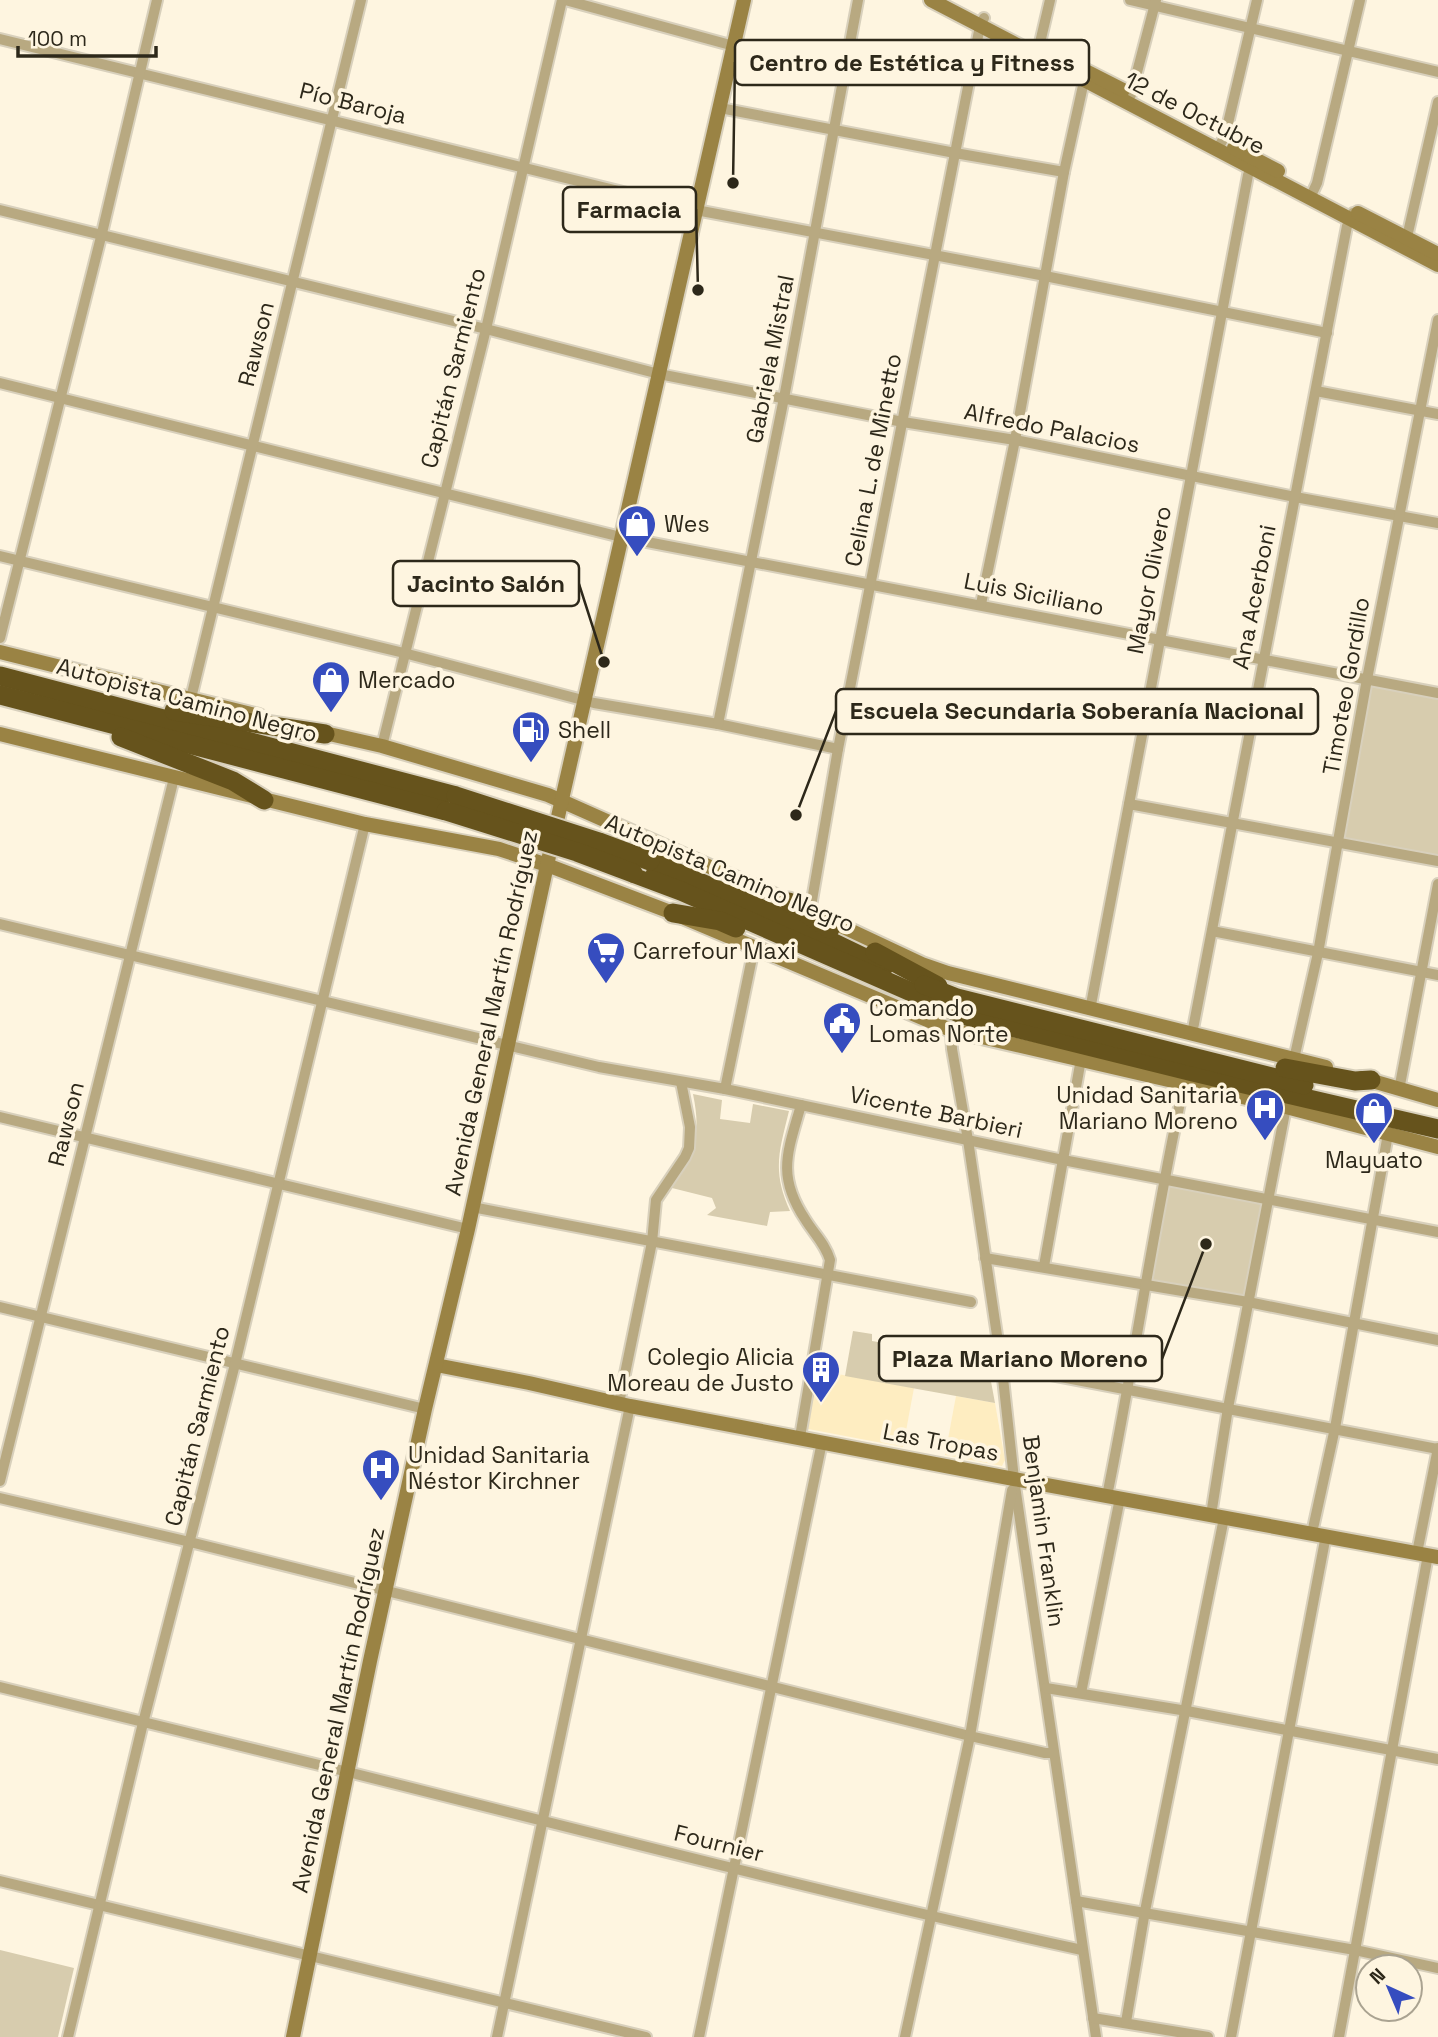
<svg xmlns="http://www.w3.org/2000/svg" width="1438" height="2037" viewBox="0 0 1438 2037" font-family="'Space Grotesk',sans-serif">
<rect width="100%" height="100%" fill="#fef5e0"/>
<g fill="#feedc1">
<polygon points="816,1370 914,1388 903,1447 803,1428"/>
<polygon points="956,1396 995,1403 1005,1460 1002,1466 945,1455"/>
</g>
<g fill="#d7ccae">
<polygon points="1367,679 1438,693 1438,861 1339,842"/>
<path d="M 693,1094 L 722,1100 L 720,1119 L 750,1123 L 753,1104 L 789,1111 C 779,1152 772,1171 790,1211 L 770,1212 L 767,1226 L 707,1215 L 716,1208 L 712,1198 L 668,1187 C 694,1153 702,1138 693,1094 Z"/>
<polygon points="1163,1182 1269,1199 1248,1302 1145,1285"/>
<polygon points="853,1331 872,1334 872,1341 987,1360 995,1403 845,1376"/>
<polygon points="0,1950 74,1968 58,2037 0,2037"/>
</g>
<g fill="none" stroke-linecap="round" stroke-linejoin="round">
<defs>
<g id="street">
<polyline points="565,0 734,46"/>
<polyline points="1130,0 1438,72"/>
<polyline points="0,39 696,210 1045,276 1327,333"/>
<polyline points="1039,47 1050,0"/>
<polyline points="1131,95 1156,0"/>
<polyline points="720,108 955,153 1064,172"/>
<polyline points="1217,150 1225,136 1257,0"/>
<polyline points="1310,198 1317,183 1360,0"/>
<polyline points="0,210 486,329 659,374 903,422 1015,440 1295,497 1438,523"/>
<polyline points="1407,237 1438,102"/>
<polyline points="0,383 621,537 1438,693"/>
<polyline points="1316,391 1438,414"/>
<polyline points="0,556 404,653 594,703 718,724 838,749"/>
<polyline points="981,604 1015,440 1064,172 1084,81"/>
<polyline points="0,638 102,233 157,0"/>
<polyline points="191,698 361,0"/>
<polyline points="718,724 784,398 858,0"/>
<polyline points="382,746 486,329 562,0"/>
<polyline points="1129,804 1438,861"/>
<polyline points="810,912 838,749 980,26 984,18"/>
<polyline points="0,924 599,1067 725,1089 1063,1160 1438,1232"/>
<polyline points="1212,931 1438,975"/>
<polyline points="1090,1010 1248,175 1254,162"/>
<polyline points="951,1030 952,1049 968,1140 1002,1369 1014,1479 1096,2037"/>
<polyline points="1192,1034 1347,226 1353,213"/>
<polyline points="1294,1059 1318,953 1367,679 1438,320"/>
<polyline points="725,1089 754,948"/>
<polyline points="1399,1090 1438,884"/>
<polyline points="0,1117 468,1229"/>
<polyline points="472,1207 971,1302"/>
<polyline points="985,1258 1248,1302 1438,1340"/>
<polyline points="1044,1266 1081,1059"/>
<polyline points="0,1307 425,1409"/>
<polyline points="1002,1369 1014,1368 1438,1449"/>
<polyline points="619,1403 652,1242 656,1200 685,1157 689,1148 690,1127 681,1082"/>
<path d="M 800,1437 L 830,1260 C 825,1243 814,1234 805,1219 C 776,1175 788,1151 801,1105"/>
<polyline points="0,1481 174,778"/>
<path d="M 1107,1496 C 1135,1359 1154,1220 1184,1084"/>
<polyline points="0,1498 190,1542 970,1736 1045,1753 1054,1753"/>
<polyline points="1211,1515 1228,1408 1286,1107"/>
<polyline points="1312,1533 1335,1428 1388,1134"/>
<polyline points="1417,1553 1438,1448"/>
<path d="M 0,1687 C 116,1716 232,1743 348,1772 C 592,1833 836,1896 1082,1950"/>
<polyline points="1046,1688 1187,1711 1438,1759"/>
<polyline points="1081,1693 1120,1498"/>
<polyline points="0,1881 646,2037"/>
<polyline points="1076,1901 1355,1950 1438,1968"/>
<polyline points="1093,2018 1208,2037"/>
<polyline points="1126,2022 1145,1911 1224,1518"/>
<polyline points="68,2037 143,1723 235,1364 365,824"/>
<polyline points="497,2037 630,1406"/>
<polyline points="699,2037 822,1442"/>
<polyline points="905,2037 970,1736 1012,1490"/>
<polyline points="1231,2037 1326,1535"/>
<polyline points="1339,2037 1428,1555"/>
</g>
<g id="secondary">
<polyline points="931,0 1438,265"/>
<polyline points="1060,58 1123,90"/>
<polyline points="1234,148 1278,171"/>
<polyline points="1358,213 1438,254"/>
<polyline points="0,652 259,716"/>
<polyline points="316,731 382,746 548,795 796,905"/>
<polyline points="0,734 365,824 499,849 547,865 673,913 951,1030 1286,1107 1438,1147"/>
<polyline points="824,918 922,964 948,973 1326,1067"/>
<polyline points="1362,1078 1438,1100"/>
<polyline points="436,1365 529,1383 630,1406 1014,1479 1438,1557"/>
<polyline points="293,2037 370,1661 425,1409 468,1229 547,865 744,0"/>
</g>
<g id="highway">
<polyline points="0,676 456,796"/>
<polyline points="0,695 446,811"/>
<polyline points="174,711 325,734"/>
<polyline points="121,737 233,781 264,800"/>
<polyline points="650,861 776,915 884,967"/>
<polyline points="633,873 681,891 966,1016 1193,1072 1438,1129"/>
<polyline points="789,902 830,929"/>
<polyline points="673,913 720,921 736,928"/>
<polyline points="875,952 938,986"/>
<polyline points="924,985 957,998 1304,1085"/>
<polyline points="1285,1068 1355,1081 1371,1080"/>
</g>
</defs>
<use href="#street" stroke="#d8d0bc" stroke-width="14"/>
<use href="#secondary" stroke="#d8d0bc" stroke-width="18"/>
<use href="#highway" stroke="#d8d0bc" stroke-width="23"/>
<use href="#street" stroke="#b8a981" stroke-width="10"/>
<use href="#secondary" stroke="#9a8344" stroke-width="14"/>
<use href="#highway" stroke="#66531c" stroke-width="19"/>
<defs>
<g id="highway-bridge">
<polyline points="456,796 599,842 650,861"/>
<polyline points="446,811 577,852 633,873"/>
</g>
</defs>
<use href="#highway-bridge" stroke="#d8d0bc" stroke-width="23" stroke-linecap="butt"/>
<use href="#highway-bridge" stroke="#66531c" stroke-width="19"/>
</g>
<defs>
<symbol id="shop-pin" viewBox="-11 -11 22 30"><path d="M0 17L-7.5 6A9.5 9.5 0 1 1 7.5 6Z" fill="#364dbf" stroke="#fef5e0"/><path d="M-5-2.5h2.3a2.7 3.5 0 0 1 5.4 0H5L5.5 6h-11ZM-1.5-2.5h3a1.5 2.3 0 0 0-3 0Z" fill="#fff"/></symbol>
<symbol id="fuel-pin" viewBox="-11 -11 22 30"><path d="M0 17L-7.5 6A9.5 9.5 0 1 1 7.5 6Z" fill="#364dbf" stroke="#fef5e0"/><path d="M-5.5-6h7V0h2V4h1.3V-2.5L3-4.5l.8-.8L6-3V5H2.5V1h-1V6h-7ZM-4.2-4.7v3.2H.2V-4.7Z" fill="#fff"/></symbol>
<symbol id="supermarket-pin" viewBox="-11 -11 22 30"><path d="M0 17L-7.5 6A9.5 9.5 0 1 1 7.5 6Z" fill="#364dbf" stroke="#fef5e0"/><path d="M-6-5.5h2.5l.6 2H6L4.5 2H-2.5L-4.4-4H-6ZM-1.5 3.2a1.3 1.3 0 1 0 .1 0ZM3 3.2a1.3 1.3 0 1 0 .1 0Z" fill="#fff"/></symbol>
<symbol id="civic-pin" viewBox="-11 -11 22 30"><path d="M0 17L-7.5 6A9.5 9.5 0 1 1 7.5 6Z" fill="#364dbf" stroke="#fef5e0"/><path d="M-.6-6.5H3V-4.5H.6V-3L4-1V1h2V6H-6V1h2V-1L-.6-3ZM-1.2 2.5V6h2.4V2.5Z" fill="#fff"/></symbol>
<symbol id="hospital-pin" viewBox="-11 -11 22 30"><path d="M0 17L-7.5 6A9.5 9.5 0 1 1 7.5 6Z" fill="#364dbf" stroke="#fef5e0"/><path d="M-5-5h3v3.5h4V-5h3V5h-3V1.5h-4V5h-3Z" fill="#fff"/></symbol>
<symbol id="building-pin" viewBox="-11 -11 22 30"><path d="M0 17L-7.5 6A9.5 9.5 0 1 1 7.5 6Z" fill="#364dbf" stroke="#fef5e0"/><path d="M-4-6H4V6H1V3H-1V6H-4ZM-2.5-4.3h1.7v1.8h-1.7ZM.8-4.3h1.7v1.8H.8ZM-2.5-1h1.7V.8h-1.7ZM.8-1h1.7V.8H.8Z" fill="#fff"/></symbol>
</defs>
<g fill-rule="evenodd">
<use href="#shop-pin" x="615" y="502" width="44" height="60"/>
<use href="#shop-pin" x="309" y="658" width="44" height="60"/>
<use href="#fuel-pin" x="509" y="708" width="44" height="60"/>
<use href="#supermarket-pin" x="584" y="929" width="44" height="60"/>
<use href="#civic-pin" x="820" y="999" width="44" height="60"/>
<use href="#hospital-pin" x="1243" y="1086" width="44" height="60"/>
<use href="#shop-pin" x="1352" y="1089" width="44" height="60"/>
<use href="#building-pin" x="799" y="1348" width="44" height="60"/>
<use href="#hospital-pin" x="359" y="1446" width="44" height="60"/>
</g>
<g text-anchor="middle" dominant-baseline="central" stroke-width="7" stroke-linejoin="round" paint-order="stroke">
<g font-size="23" fill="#2d281a" stroke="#fef5e0">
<text transform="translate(353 103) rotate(14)">Pío Baroja</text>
<text transform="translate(1195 113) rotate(27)">12 de Octubre</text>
<text transform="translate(256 344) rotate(-76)">Rawson</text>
<text transform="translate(770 359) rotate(-79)">Gabriela Mistral</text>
<text transform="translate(453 368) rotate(-76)">Capitán Sarmiento</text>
<text transform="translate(1052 428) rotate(11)">Alfredo Palacios</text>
<text transform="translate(873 460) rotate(-79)">Celina L. de Minetto</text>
<text transform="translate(1149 580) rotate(-79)">Mayor Olivero</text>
<text transform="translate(1034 594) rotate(11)">Luis Siciliano</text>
<text transform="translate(1254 597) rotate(-79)">Ana Acerboni</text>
<text transform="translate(1346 686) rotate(-80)">Timoteo Gordillo</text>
<text transform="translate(187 700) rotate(15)">Autopista Camino Negro</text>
<text transform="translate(730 873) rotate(23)">Autopista Camino Negro</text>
<text transform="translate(491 1013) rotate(-78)">Avenida General Martín Rodríguez</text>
<text transform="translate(936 1112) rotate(12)">Vicente Barbieri</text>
<text transform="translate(66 1124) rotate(-76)">Rawson</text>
<text transform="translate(197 1426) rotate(-76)">Capitán Sarmiento</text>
<text transform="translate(941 1442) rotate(11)">Las Tropas</text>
<text transform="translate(1044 1531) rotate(82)">Benjamin Franklin</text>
<text transform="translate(338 1710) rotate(-78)">Avenida General Martín Rodríguez</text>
<text transform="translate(719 1843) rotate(14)">Fournier</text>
</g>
<g font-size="23" fill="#2d281a" stroke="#fef5e0" text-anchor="start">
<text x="664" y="524">Wes</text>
<text x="358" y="680">Mercado</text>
<text x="558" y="730">Shell</text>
<text x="633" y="951">Carrefour Maxi</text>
<text x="869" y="1008">Comando<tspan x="869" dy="26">Lomas Norte</tspan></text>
<text x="1238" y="1095" text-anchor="end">Unidad Sanitaria<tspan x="1238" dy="26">Mariano Moreno</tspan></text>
<text x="1374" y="1160" text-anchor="middle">Mayuato</text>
<text x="794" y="1357" text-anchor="end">Colegio Alicia<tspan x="794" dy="26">Moreau de Justo</tspan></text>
<text x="408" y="1455">Unidad Sanitaria<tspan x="408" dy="26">Néstor Kirchner</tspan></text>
</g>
</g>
<path fill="none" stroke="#2d281a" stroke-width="2.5" d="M733 183L735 62M698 290L696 209M604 662L579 584M796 815L836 711M1206 1244L1162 1359"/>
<g fill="#2d281a" stroke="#fef5e0" stroke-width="2.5">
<circle cx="733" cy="183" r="7"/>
<circle cx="698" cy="290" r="7"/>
<circle cx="604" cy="662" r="7"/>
<circle cx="796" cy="815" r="7"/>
<circle cx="1206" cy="1244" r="7"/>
</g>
<g fill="#fef5e0" stroke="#2d281a" stroke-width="2.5">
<rect x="735" y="40" width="354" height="45" rx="7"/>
<rect x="563" y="187" width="133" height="45" rx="7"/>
<rect x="393" y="561" width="186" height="45" rx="7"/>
<rect x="836" y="689" width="482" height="45" rx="7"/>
<rect x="879" y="1336" width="283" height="45" rx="7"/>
</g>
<g font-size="24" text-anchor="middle" font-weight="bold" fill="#2d281a">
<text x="912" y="71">Centro de Estética y Fitness</text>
<text x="629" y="218">Farmacia</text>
<text x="486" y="592">Jacinto Salón</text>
<text x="1077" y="719">Escuela Secundaria Soberanía Nacional</text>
<text x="1020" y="1367">Plaza Mariano Moreno</text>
</g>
<g transform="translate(1389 1988) rotate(316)"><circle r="33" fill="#fef5e0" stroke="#aaa391" stroke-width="2"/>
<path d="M0-5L12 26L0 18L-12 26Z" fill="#364dbf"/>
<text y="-10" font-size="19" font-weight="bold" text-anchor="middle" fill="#2d281a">N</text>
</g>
<path d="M18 46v10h138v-10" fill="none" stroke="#2d281a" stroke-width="3.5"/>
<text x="28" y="46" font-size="21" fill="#2d281a" stroke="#fef5e0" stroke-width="5" paint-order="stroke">100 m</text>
</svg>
